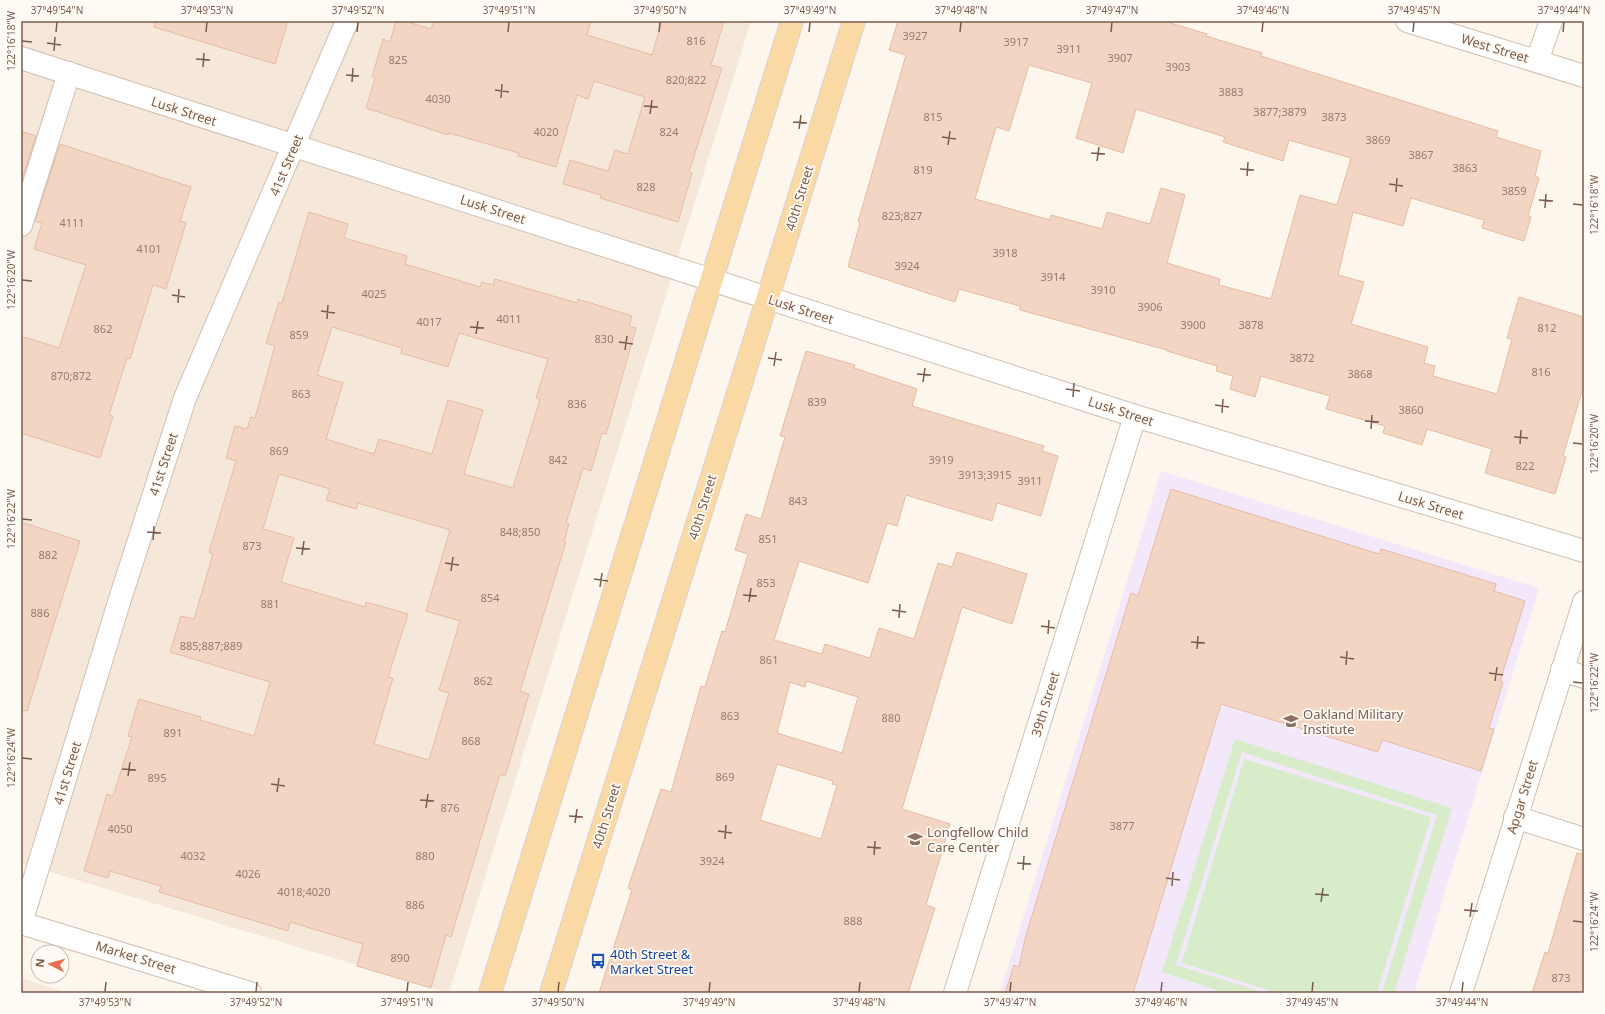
<svg xmlns="http://www.w3.org/2000/svg" width="1605" height="1014" viewBox="0 0 1605 1014" font-family="'Noto Sans',sans-serif">
<rect width="100%" height="100%" fill="#fdf6ec"/>
<g fill="#f5e8da">
<polygon points="21,21 751,21 449,993 21,863"/>
<polygon points="21,978 68,993 21,993"/>
</g>
<polygon fill="#f3e8fa" points="1161,471 1539,588 1414,993 1000,993"/>
<g fill="#d8ecc9">
<polygon points="1235,739 1452,808 1394,993 1382,993 1437,815 1242,752 1176,965 1265,993 1226,993 1162,972"/>
<polygon points="1244,759 1431,817 1377,993 1278,993 1182,963"/>
</g>
<g fill="#f3d5c3" stroke="#e6bba3" fill-rule="evenodd">
<polygon points="155,21 288,21 275,64 154,27"/>
<polygon points="396,21 404,21 431,29 434,21 591,21 587,35 652,55 662,21 724,21 711,65 722,68 689,172 692,173 678,222 600,198 601,195 563,184 570,160 608,171 615,150 628,154 645,97 594,81 588,99 577,95 556,167 518,156 519,153 449,133 448,135 366,108 375,78 372,77 383,39 390,42"/>
<path d="M 898,21 L 1164,21 L 1207,34 L 1206,36 L 1262,53 L 1261,56 L 1498,131 L 1496,137 L 1541,151 L 1535,176 L 1539,178 L 1528,216 L 1531,217 L 1524,241 L 1482,228 L 1484,220 L 1411,198 L 1403,226 L 1353,212 L 1338,275 L 1364,282 L 1351,324 L 1428,347 L 1424,363 L 1435,366 L 1433,376 L 1497,394 L 1512,339 L 1507,338 L 1519,297 L 1584,317 L 1584,384 L 1563,456 L 1566,457 L 1555,494 L 1485,473 L 1492,449 L 1427,429 L 1422,445 L 1383,433 L 1385,426 L 1326,409 L 1330,396 L 1261,376 L 1255,397 L 1230,389 L 1233,376 L 1216,371 L 1217,366 L 1167,351 L 1167,350 L 1020,310 L 1020,306 L 959,289 L 955,302 L 848,267 L 860,223 L 858,222 L 906,55 L 889,50 ZM 1029,65 L 1092,83 L 1076,138 L 1123,153 L 1136,109 L 1225,137 L 1223,142 L 1283,161 L 1289,140 L 1351,158 L 1337,205 L 1300,195 L 1271,299 L 1219,285 L 1220,279 L 1167,263 L 1185,195 L 1161,188 L 1150,224 L 1107,212 L 1102,229 L 1051,215 L 1050,220 L 975,199 L 996,127 L 1009,131 Z"/>
<polygon points="21,131 36,136 21,183"/>
<polygon points="60,144 191,187 180,221 186,223 166,289 153,285 130,359 127,358 109,415 113,416 100,458 21,433 21,336 59,348 86,265 34,249 42,223 35,221"/>
<path d="M 309,212 L 348,224 L 344,238 L 407,256 L 405,264 L 480,287 L 482,282 L 493,285 L 495,279 L 577,303 L 578,299 L 632,316 L 629,326 L 636,328 L 606,434 L 602,433 L 591,471 L 583,468 L 566,523 L 569,524 L 564,541 L 566,542 L 520,691 L 529,694 L 512,753 L 505,776 L 500,774 L 451,937 L 446,935 L 431,988 L 357,966 L 363,944 L 290,922 L 288,931 L 159,892 L 161,886 L 110,871 L 108,878 L 84,871 L 107,794 L 113,796 L 132,737 L 128,736 L 139,699 L 201,717 L 200,720 L 254,736 L 270,682 L 170,652 L 181,616 L 194,619 L 213,554 L 209,552 L 236,461 L 226,458 L 235,426 L 247,429 L 251,417 L 255,418 L 275,346 L 266,343 L 279,302 L 282,303 ZM 332,327 L 402,348 L 401,353 L 448,367 L 459,333 L 548,359 L 536,398 L 540,399 L 513,488 L 464,474 L 483,410 L 448,400 L 432,454 L 379,439 L 374,454 L 326,439 L 343,383 L 317,375 ZM 279,474 L 330,489 L 326,500 L 356,509 L 358,503 L 450,530 L 426,611 L 460,621 L 439,690 L 449,693 L 429,760 L 374,744 L 393,678 L 388,677 L 408,614 L 366,602 L 365,607 L 281,582 L 294,538 L 263,529 Z"/>
<path d="M 806,351 L 855,365 L 854,368 L 917,389 L 912,406 L 1044,446 L 1042,451 L 1058,456 L 1041,516 L 997,503 L 992,521 L 906,495 L 897,526 L 887,523 L 868,583 L 799,561 L 774,640 L 822,654 L 825,644 L 870,658 L 879,628 L 914,639 L 938,563 L 952,567 L 957,552 L 1027,574 L 1012,624 L 962,607 L 902,809 L 950,824 L 926,905 L 935,908 L 908,993 L 599,993 L 632,890 L 628,888 L 661,789 L 671,792 L 701,686 L 705,687 L 722,631 L 725,632 L 748,554 L 735,550 L 746,514 L 761,519 L 785,437 L 780,436 ZM 806,681 L 858,697 L 842,753 L 777,733 L 790,682 L 805,687 ZM 777,764 L 833,781 L 832,784 L 837,785 L 821,839 L 760,820 Z"/>
<polygon points="1171,489 1379,554 1381,549 1496,584 1494,591 1525,601 1500,681 1503,682 1489,728 1494,729 1481,771 1382,740 1378,752 1221,704 1133,993 1005,993 1014,965 1019,967 1026,935 1131,593 1138,596"/>
<polygon points="21,522 80,541 27,711 21,710"/>
<polygon points="1577,853 1584,854 1584,993 1532,993 1545,952 1548,953"/>
</g>
<g fill="none" stroke-linecap="round" stroke-linejoin="round">
<defs>
<g id="minor">
<polyline points="1407,21 1584,76"/>
<polyline points="21,58 1135,416 1584,551"/>
<polyline points="1537,61 1551,21"/>
<polyline points="21,225 69,73"/>
<polyline points="1562,670 1584,677"/>
<polyline points="1515,817 1584,839"/>
<polyline points="21,923 120,599 185,398 347,21"/>
<polyline points="21,923 250,993"/>
<polyline points="955,993 1135,416"/>
<polyline points="1461,993 1584,602"/>
</g>
<g id="major">
<polyline points="490,993 792,21"/>
<polyline points="551,993 854,21"/>
</g>
</defs>
<use href="#minor" stroke="#d1beb0" stroke-width="24"/>
<use href="#major" stroke="#dad1cd" stroke-width="24"/>
<use href="#minor" stroke="#fff" stroke-width="22"/>
<use href="#major" stroke="#fbd9a5" stroke-width="22"/>
</g>
<path fill="none" stroke="#7a5c4d" stroke-width="1.5" d="M 56,32 L 57,22M 206,32 L 207,22M 357,32 L 358,22M 508,32 L 509,22M 659,32 L 660,22M 809,32 L 810,22M 960,32 L 961,22M 1111,32 L 1112,22M 1262,32 L 1263,22M 1413,32 L 1414,22M 1563,32 L 1564,22M 22,41 L 32,42M 47,43 L 61,45M 54,51 L 55,37M 196,59 L 210,60M 203,67 L 204,53M 346,75 L 359,76M 352,82 L 353,68M 495,90 L 509,92M 501,98 L 502,84M 644,106 L 658,107M 650,114 L 652,100M 793,122 L 807,123M 799,129 L 801,115M 942,137 L 956,139M 948,145 L 950,131M 1091,153 L 1105,154M 1097,161 L 1099,147M 1240,169 L 1254,170M 1247,176 L 1248,162M 1389,184 L 1403,186M 1396,192 L 1397,178M 1539,200 L 1553,201M 1573,204 L 1583,205M 1545,208 L 1546,194M 22,280 L 32,281M 172,295 L 185,297M 178,303 L 179,289M 321,311 L 335,313M 327,319 L 328,305M 470,327 L 484,328M 476,334 L 478,321M 619,342 L 633,344M 625,350 L 627,336M 768,358 L 782,360M 774,366 L 776,352M 917,374 L 931,375M 923,382 L 925,368M 1066,389 L 1080,391M 1073,397 L 1074,383M 1215,405 L 1229,407M 1222,413 L 1223,399M 1365,421 L 1379,422M 1371,429 L 1372,415M 1514,437 L 1528,438M 1573,443 L 1583,444M 1520,444 L 1521,430M 22,519 L 32,520M 147,532 L 161,533M 153,540 L 154,526M 296,548 L 310,549M 302,555 L 304,541M 445,563 L 459,565M 451,571 L 453,557M 594,579 L 608,581M 600,587 L 602,573M 743,595 L 757,596M 749,602 L 751,588M 892,610 L 906,612M 899,618 L 900,604M 1041,626 L 1055,628M 1048,634 L 1049,620M 1191,642 L 1205,643M 1197,649 L 1198,636M 1340,657 L 1354,659M 1346,665 L 1347,651M 1489,673 L 1503,675M 1495,681 L 1497,667M 1573,682 L 1583,683M 22,758 L 32,759M 122,769 L 136,770M 128,776 L 130,762M 271,784 L 285,786M 277,792 L 279,778M 420,800 L 434,801M 426,808 L 428,794M 569,816 L 583,817M 575,823 L 577,809M 718,831 L 732,833M 725,839 L 726,825M 867,847 L 881,848M 874,855 L 875,841M 1017,863 L 1031,864M 1023,870 L 1024,856M 1166,878 L 1180,880M 1172,886 L 1173,872M 1315,894 L 1329,895M 1321,902 L 1323,888M 1464,910 L 1478,911M 1470,917 L 1472,903M 1573,921 L 1583,922M 105,992 L 106,982M 256,992 L 257,982M 407,992 L 408,982M 558,992 L 559,982M 709,992 L 710,982M 859,992 L 860,982M 1010,992 L 1011,982M 1161,992 L 1162,982M 1312,992 L 1313,982M 1462,992 L 1463,982"/>
<defs>
<symbol id="school-bare" viewBox="-9 -9 18 18"><path d="M0-5L7-2L0 1L-7-2ZM-4 1L0 2.5L4 1V4Q0 6-4 4Z" fill="#8d6e63" stroke="#fffaf3" stroke-width="2.5" paint-order="stroke"/></symbol>
<symbol id="bus-bare" viewBox="-9 -9 18 18"><path d="M-5-6H5V4H4V6H2V4H-2V6H-4V4H-5ZM-3.5-4V0h7V-4ZM-3.5 1.2v1.5H-2V1.2ZM2 1.2v1.5H3.5V1.2Z" fill="#1a4fb4" stroke="#fffaf3" stroke-width="2.5" paint-order="stroke"/></symbol>
</defs>
<g fill-rule="evenodd">
<use href="#school-bare" x="1280" y="710" width="22" height="22"/>
<use href="#school-bare" x="904" y="828" width="22" height="22"/>
<use href="#bus-bare" x="587" y="950" width="22" height="22"/>
</g>
<g text-anchor="middle" dominant-baseline="central" stroke-width="3.5" stroke-linejoin="round" paint-order="stroke">
<g font-size="11" fill="#987a6a">
<text x="915" y="35">3927</text>
<text x="696" y="40">816</text>
<text x="1016" y="41">3917</text>
<text x="1069" y="48">3911</text>
<text x="1120" y="57">3907</text>
<text x="398" y="59">825</text>
<text x="1178" y="66">3903</text>
<text x="686" y="79">820;822</text>
<text x="1231" y="91">3883</text>
<text x="438" y="98">4030</text>
<text x="1280" y="111">3877;3879</text>
<text x="933" y="116">815</text>
<text x="1334" y="116">3873</text>
<text x="546" y="131">4020</text>
<text x="669" y="131">824</text>
<text x="1378" y="139">3869</text>
<text x="1421" y="154">3867</text>
<text x="1465" y="167">3863</text>
<text x="923" y="169">819</text>
<text x="646" y="186">828</text>
<text x="1514" y="190">3859</text>
<text x="902" y="215">823;827</text>
<text x="72" y="222">4111</text>
<text x="149" y="248">4101</text>
<text x="1005" y="252">3918</text>
<text x="907" y="265">3924</text>
<text x="1053" y="276">3914</text>
<text x="1103" y="289">3910</text>
<text x="374" y="293">4025</text>
<text x="1150" y="306">3906</text>
<text x="509" y="318">4011</text>
<text x="429" y="321">4017</text>
<text x="1193" y="324">3900</text>
<text x="1251" y="324">3878</text>
<text x="1547" y="327">812</text>
<text x="103" y="328">862</text>
<text x="299" y="334">859</text>
<text x="604" y="338">830</text>
<text x="1302" y="357">3872</text>
<text x="1541" y="371">816</text>
<text x="1360" y="373">3868</text>
<text x="71" y="375">870;872</text>
<text x="301" y="393">863</text>
<text x="817" y="401">839</text>
<text x="577" y="403">836</text>
<text x="1411" y="409">3860</text>
<text x="279" y="450">869</text>
<text x="558" y="459">842</text>
<text x="941" y="459">3919</text>
<text x="1525" y="465">822</text>
<text x="985" y="474">3913;3915</text>
<text x="1030" y="480">3911</text>
<text x="798" y="500">843</text>
<text x="520" y="531">848;850</text>
<text x="768" y="538">851</text>
<text x="252" y="545">873</text>
<text x="48" y="554">882</text>
<text x="766" y="582">853</text>
<text x="490" y="597">854</text>
<text x="270" y="603">881</text>
<text x="40" y="612">886</text>
<text x="211" y="645">885;887;889</text>
<text x="769" y="659">861</text>
<text x="483" y="680">862</text>
<text x="730" y="715">863</text>
<text x="891" y="717">880</text>
<text x="173" y="732">891</text>
<text x="471" y="740">868</text>
<text x="725" y="776">869</text>
<text x="157" y="777">895</text>
<text x="450" y="807">876</text>
<text x="1122" y="825">3877</text>
<text x="120" y="828">4050</text>
<text x="193" y="855">4032</text>
<text x="425" y="855">880</text>
<text x="712" y="860">3924</text>
<text x="248" y="873">4026</text>
<text x="304" y="891">4018;4020</text>
<text x="415" y="904">886</text>
<text x="853" y="920">888</text>
<text x="400" y="957">890</text>
<text x="1561" y="977">873</text>
</g>
<g font-size="13" fill="#7a5c4d" stroke="#fffaf3">
<text transform="translate(1495 48) rotate(17)">West Street</text>
<text transform="translate(184 111) rotate(18)">Lusk Street</text>
<text transform="translate(286 165) rotate(-67)">41st Street</text>
<text transform="translate(799 198) rotate(-73)">40th Street</text>
<text transform="translate(493 209) rotate(18)">Lusk Street</text>
<text transform="translate(801 309) rotate(18)">Lusk Street</text>
<text transform="translate(1121 411) rotate(18)">Lusk Street</text>
<text transform="translate(163 464) rotate(-72)">41st Street</text>
<text transform="translate(1431 505) rotate(17)">Lusk Street</text>
<text transform="translate(702 507) rotate(-73)">40th Street</text>
<text transform="translate(1045 704) rotate(-73)">39th Street</text>
<text transform="translate(67 773) rotate(-73)">41st Street</text>
<text transform="translate(1522 797) rotate(-73)">Apgar Street</text>
<text transform="translate(606 816) rotate(-73)">40th Street</text>
<text transform="translate(136 957) rotate(17)">Market Street</text>
</g>
<g font-size="13" fill="#785e54" stroke="#fffaf3" text-anchor="start">
<text x="1303" y="714">Oakland Military<tspan x="1303" dy="15">Institute</tspan></text>
<text x="927" y="832">Longfellow Child<tspan x="927" dy="15">Care Center</tspan></text>
</g>
<g font-size="13" fill="#164399" stroke="#fffaf3" text-anchor="start">
<text x="610" y="954">40th Street &amp;<tspan x="610" dy="15">Market Street</tspan></text>
</g>
</g>
<rect width="1605" height="1014" fill="none" stroke="#fffaf3" stroke-width="44"/>
<g transform="translate(50 964) rotate(276)"><circle r="19" fill="#fffaf3" stroke="#cabbb1"/>
<path d="M0-3L7 15L0 10L-7 15Z" fill="#e76f51"/>
<text y="-6" font-size="11" font-weight="bold" text-anchor="middle" fill="#7a5c4d">N</text>
</g>
<rect x="22" y="22" width="1561" height="970" fill="none" stroke="#7a5c4d" stroke-width="1.5"/>
<g font-size="10" text-anchor="middle" fill="#7a5c4d">
<text x="57" y="14">37°49'54"N</text>
<text x="207" y="14">37°49'53"N</text>
<text x="358" y="14">37°49'52"N</text>
<text x="509" y="14">37°49'51"N</text>
<text x="660" y="14">37°49'50"N</text>
<text x="810" y="14">37°49'49"N</text>
<text x="961" y="14">37°49'48"N</text>
<text x="1112" y="14">37°49'47"N</text>
<text x="1263" y="14">37°49'46"N</text>
<text x="1414" y="14">37°49'45"N</text>
<text x="1564" y="14">37°49'44"N</text>
<text transform="translate(11 41) rotate(-90)" y="4">122°16'18"W</text>
<text transform="translate(1594 205) rotate(-90)" y="4">122°16'18"W</text>
<text transform="translate(11 280) rotate(-90)" y="4">122°16'20"W</text>
<text transform="translate(1594 444) rotate(-90)" y="4">122°16'20"W</text>
<text transform="translate(11 519) rotate(-90)" y="4">122°16'22"W</text>
<text transform="translate(1594 683) rotate(-90)" y="4">122°16'22"W</text>
<text transform="translate(11 758) rotate(-90)" y="4">122°16'24"W</text>
<text transform="translate(1594 922) rotate(-90)" y="4">122°16'24"W</text>
<text x="105" y="1006">37°49'53"N</text>
<text x="256" y="1006">37°49'52"N</text>
<text x="407" y="1006">37°49'51"N</text>
<text x="558" y="1006">37°49'50"N</text>
<text x="709" y="1006">37°49'49"N</text>
<text x="859" y="1006">37°49'48"N</text>
<text x="1010" y="1006">37°49'47"N</text>
<text x="1161" y="1006">37°49'46"N</text>
<text x="1312" y="1006">37°49'45"N</text>
<text x="1462" y="1006">37°49'44"N</text>
</g>
</svg>
